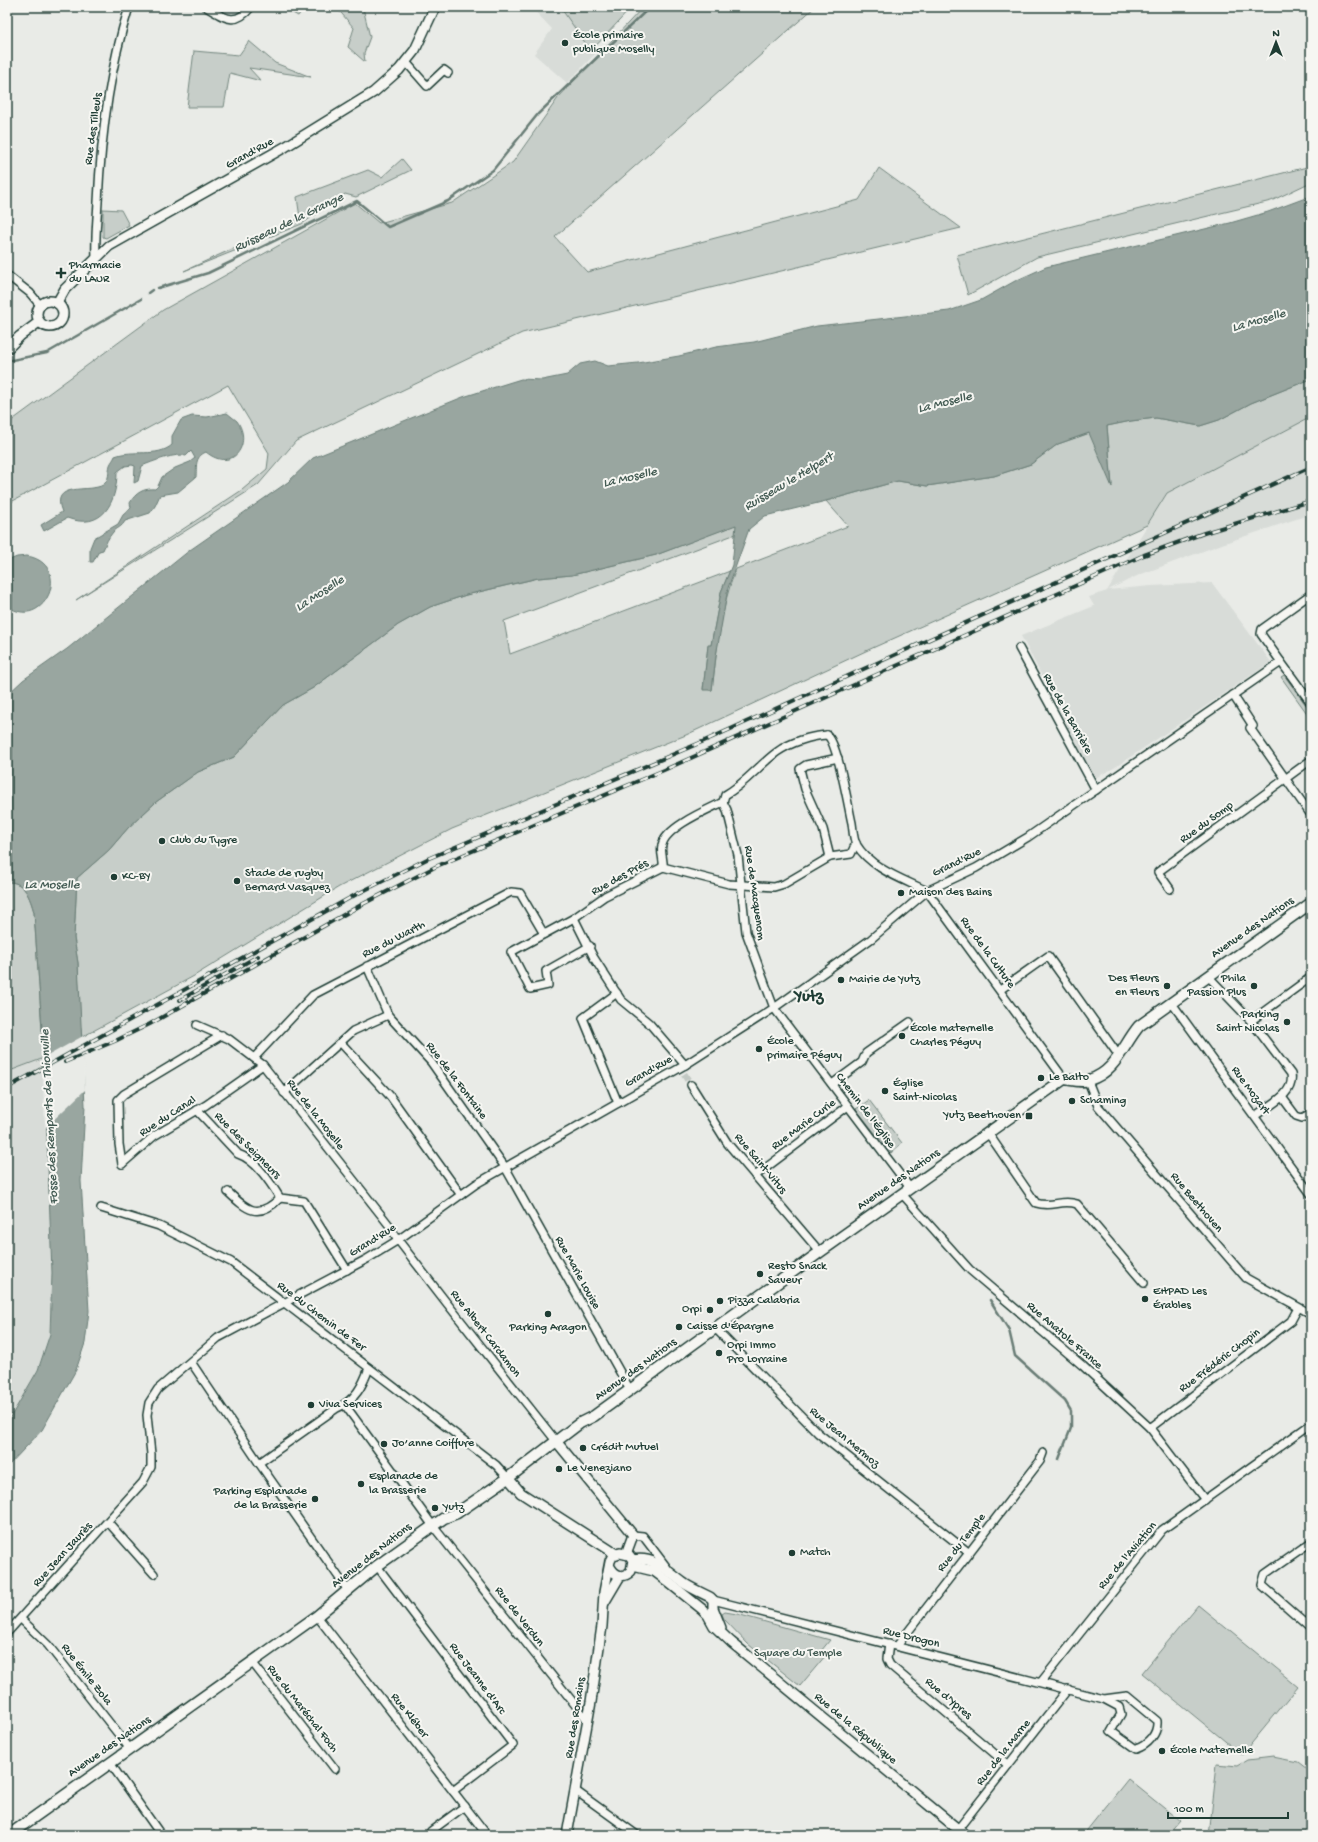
<svg xmlns="http://www.w3.org/2000/svg" width="1318" height="1842" viewBox="0 0 1318 1842" font-family="'Gochi Hand',sans-serif">
<rect width="100%" height="100%" fill="#e9ebe7"/>
<filter id="ink" filterUnits="userSpaceOnUse"><feTurbulence type="fractalNoise" baseFrequency=".025" numOctaves="2"/><feDisplacementMap in="SourceGraphic" scale="8" xChannelSelector="R" yChannelSelector="G"/><feConvolveMatrix kernelMatrix="1 2 1 2 8 2 1 2 1" color-interpolation-filters="sRGB"/></filter>
<g filter="url(#ink)">
<g fill="#d8dcd8">
<polygon points="531,7 569,7 564,13 596,53 567,83 534,54 552,29"/>
<polygon points="1311,417 1311,514 1222,544 1139,575 1108,590 1151,586 1212,583 1271,662 1114,768 1095,778 1021,636 1094,606 1089,597 1107,591 1167,493"/>
<polygon points="44,1058 52,1273 50,1334 38,1370 13,1413 7,1421 7,1072"/>
</g>
<g fill="#c7cec9" stroke="#73867e">
<polygon points="282,7 305,7 298,16"/>
<polygon points="336,7 363,8 370,37 364,53 365,62 348,47 354,28"/>
<polygon points="560,7 565,11 569,7 632,7 591,51"/>
<polygon points="643,7 815,7 555,237 587,272 859,200 879,168 961,228 522,333 296,441 258,485 76,600 242,490 267,469 269,453 228,385 11,502 7,496 7,424 163,310 355,203 379,223 452,203 513,162 558,98"/>
<polygon points="249,41 275,63 311,77 249,68 261,81 230,73 224,107 187,107 194,51 239,55"/>
<polygon points="402,159 411,170 356,197 345,194 302,224 184,271 300,218 297,197 368,170 382,177"/>
<polygon points="1311,166 1311,182 1271,201 1037,257 968,295 957,255"/>
<polygon points="103,209 121,210 129,225 106,238 103,237"/>
<path d="M 1311,379 L 1311,417 L 1167,493 L 1147,525 L 868,650 L 686,735 L 452,829 L 339,887 L 194,976 L 82,1037 L 80,1024 L 78,963 L 74,938 L 77,878 L 109,850 L 128,828 L 156,802 L 198,772 L 234,757 L 283,705 L 313,688 L 398,625 L 430,607 L 466,595 L 538,578 L 572,575 L 656,555 L 737,524 L 736,534 L 504,621 L 510,654 L 730,571 L 721,592 L 711,645 L 708,646 L 703,689 L 712,690 C 717,649 721,606 736,569 L 848,526 L 826,501 L 898,481 L 927,486 L 994,476 L 1031,464 L 1058,444 L 1090,433 L 1112,485 L 1107,426 L 1131,421 L 1156,418 L 1200,426 L 1219,420 L 1251,403 Z"/>
<polygon points="1284,675 1311,712 1311,719 1281,677"/>
<path d="M 7,882 C 25,881 30,898 34,912 L 44,1058 L 7,1072 Z"/>
<polygon points="869,1100 902,1143 891,1153 856,1109"/>
<polygon points="1198,1605 1298,1687 1242,1755 1142,1673"/>
<polygon points="725,1612 737,1614 830,1640 821,1651 826,1655 800,1686 748,1644 724,1619 722,1614"/>
<polygon points="1273,1757 1298,1762 1311,1772 1311,1835 1209,1835 1217,1764 1238,1766 1248,1760"/>
<polygon points="1128,1779 1180,1821 1168,1835 1083,1835"/>
</g>
<g fill="#99a6a0" stroke="#687c75">
<path d="M 1311,196 L 1311,379 L 1251,403 L 1219,420 L 1200,426 L 1156,418 L 1131,421 L 1107,426 L 1112,487 L 1089,433 L 1058,444 L 1031,464 L 994,476 L 927,486 L 898,481 L 826,501 L 765,516 L 749,529 L 728,588 L 716,656 L 712,690 L 703,690 L 708,645 L 711,645 L 721,592 L 732,565 L 736,525 L 656,555 L 572,575 L 538,578 L 466,595 L 430,607 L 398,625 L 313,688 L 283,705 L 234,757 L 198,772 L 156,802 L 128,828 L 109,850 L 77,878 L 74,938 L 78,963 L 85,1106 L 81,1181 L 89,1311 L 85,1343 L 76,1370 L 42,1430 L 7,1467 L 7,1421 L 13,1413 L 38,1370 L 50,1334 L 52,1273 L 44,1058 L 34,912 C 30,898 25,881 7,882 L 7,695 L 23,680 L 67,649 L 190,550 L 288,482 L 313,458 L 463,397 L 521,379 L 542,380 L 567,375 L 580,364 L 595,361 L 608,366 L 638,363 L 679,356 L 716,347 L 754,342 L 817,326 L 949,311 L 981,300 L 1015,281 L 1046,267 L 1230,223 L 1268,212 Z"/>
<path d="M 227,413 C 230,416 234,418 237,421 C 253,443 233,474 206,452 C 194,457 197,467 196,477 L 178,492 L 160,495 L 155,506 L 150,513 L 125,521 C 122,527 117,528 113,532 C 108,538 106,543 103,550 L 99,551 L 93,562 L 90,562 L 90,548 L 94,538 L 118,524 L 123,515 L 131,508 L 130,503 C 135,493 144,488 155,489 L 158,486 L 162,477 L 175,468 L 190,462 L 195,458 L 191,451 L 186,456 C 177,452 151,462 142,466 L 138,481 L 134,483 L 135,466 L 132,465 L 125,466 L 117,472 C 117,503 102,531 67,518 L 44,531 L 41,525 L 62,512 C 49,481 90,493 103,485 C 110,480 108,472 110,465 C 111,462 114,459 115,456 C 133,449 157,458 172,445 L 172,436 L 181,420 L 192,416 L 207,417 Z"/>
<path d="M 7,506 C 12,515 13,526 7,535 Z"/>
<path d="M 27,556 C 74,564 45,633 7,606 L 7,561 L 17,557 Z"/>
</g>
<polygon fill="#e9ebe7" points="83,1036 85,1090 45,1128 42,1059"/>
<g fill="none" stroke-linecap="round" stroke-linejoin="round">
<g stroke="#687c75" stroke-width="2.5">
<polyline points="158,288 208,273 357,201 388,227 448,201 493,170 538,114 650,7"/>
<polyline points="148,293 152,290"/>
<polyline points="12,360 47,353 141,299"/>
<polyline points="990,1300 1009,1330 1015,1356 1065,1401 1071,1411 1071,1428 1059,1459"/>
</g>
<polyline stroke="#c1c8c3" stroke-width="7" stroke-dasharray="7 3.5" stroke-linecap="butt" points="684,1074 691,1085"/>
<defs>
<g id="minor">
<path d="M 206,7 C 225,18 235,27 251,7"/>
<polyline points="406,62 427,86 444,70 448,73"/>
<path d="M 96,257 C 95,239 97,220 98,202 C 101,136 109,70 129,7"/>
<polyline points="7,275 30,293 40,305"/>
<polyline points="1019,648 1096,790"/>
<polyline points="1281,662 1261,634 1262,629 1311,594"/>
<polyline points="1233,695 1253,726 1250,728 1311,815"/>
<path d="M 827,735 C 838,743 848,806 852,823 C 853,829 853,838 856,844 C 871,869 903,879 927,891 L 1064,1079"/>
<polyline points="723,802 727,810 738,855 746,932 774,1008 910,1188"/>
<path d="M 723,802 L 725,795 C 745,784 759,765 777,752 C 791,742 811,736 827,735"/>
<polyline points="830,857 823,829 805,789 800,769 806,765 838,758"/>
<polyline points="663,867 729,884 774,887 784,884 830,857 851,854 856,843"/>
<path d="M 663,867 C 664,859 660,853 662,845 C 666,827 707,810 723,802"/>
<polyline points="1170,889 1158,872 1311,760"/>
<polyline points="574,918 594,958 621,1000 649,1023 685,1065"/>
<polyline points="590,946 546,971 548,985 530,989 511,952 574,918 605,896 663,867"/>
<polyline points="367,966 388,1015 431,1062 505,1167 630,1390"/>
<polyline points="1208,976 1251,1021 1311,977"/>
<polyline points="1000,990 1048,956 1119,1056"/>
<polyline points="617,993 583,1018 618,1103"/>
<polyline points="1171,1002 1311,1194"/>
<path d="M 1251,1021 L 1291,1074 C 1295,1095 1269,1105 1255,1116"/>
<polyline points="197,1025 229,1039 263,1065 389,1225 398,1240 446,1302 556,1441"/>
<polyline points="341,1043 390,1096 461,1195"/>
<polyline points="254,1058 313,995 511,892 520,893 544,934"/>
<polyline points="1088,1081 1098,1106 1246,1278 1311,1314"/>
<polyline points="832,1084 862,1062 866,1053 910,1022"/>
<polyline points="691,1085 728,1144 820,1252"/>
<polyline points="284,1093 353,1031 388,1015"/>
<polyline points="1282,1097 1296,1116 1302,1118 1311,1113"/>
<path d="M 197,1110 L 238,1154 C 256,1160 270,1182 280,1198 L 304,1201 L 347,1270"/>
<path d="M 988,1133 L 1036,1203 C 1053,1208 1061,1199 1077,1204 L 1144,1283"/>
<polyline points="122,1164 119,1144 118,1100 124,1094 222,1035"/>
<polyline points="122,1164 154,1136 206,1105 263,1065"/>
<polyline points="755,1176 848,1106"/>
<path d="M 228,1192 C 247,1210 258,1220 280,1198"/>
<polyline points="902,1194 970,1270 1083,1366 1150,1428 1205,1500"/>
<polyline points="101,1208 159,1226 231,1262 496,1465 508,1478"/>
<polyline points="716,1329 818,1433 968,1552"/>
<polyline points="191,1362 259,1463"/>
<polyline points="345,1405 433,1526 588,1721"/>
<polyline points="1150,1428 1291,1321 1298,1308"/>
<polyline points="108,1522 154,1574"/>
<polyline points="633,1535 643,1536 668,1569"/>
<polyline points="1311,1542 1265,1574 1262,1585 1311,1628"/>
<polyline points="377,1566 513,1745 453,1791"/>
<path d="M 347,1589 L 259,1463 L 337,1408 C 355,1401 363,1385 369,1368"/>
<path d="M 713,1600 L 1104,1699 L 1119,1707 L 1121,1714 L 1111,1731 L 1136,1749 C 1148,1745 1158,1734 1157,1721 L 1127,1696 L 1104,1699"/>
<polyline points="317,1616 484,1831"/>
<polyline points="21,1619 48,1645 130,1749"/>
<polyline points="7,1633 143,1482 151,1467 151,1454 147,1415 149,1403 158,1389 218,1338 367,1259 398,1240 476,1184 685,1065 774,1008 871,939 927,891 976,868 1028,837 1281,662 1311,703"/>
<polyline points="889,1644 887,1659 890,1665 1008,1765"/>
<polyline points="897,1646 1040,1461 1043,1453"/>
<polyline points="252,1662 335,1769"/>
<polyline points="1041,1682 1162,1530 1311,1424"/>
<polyline points="110,1763 161,1835"/>
<polyline points="576,1791 637,1835"/>
<polyline points="958,1829 1068,1689"/>
<polyline points="434,1835 431,1831 465,1806"/>
</g>
<g id="tertiary">
<circle cx="50" cy="314" r="13"/>
<polyline points="57,303 65,289 109,246 285,147 374,92 399,70 415,50 435,7"/>
<polyline points="7,349 20,336 39,322"/>
<polyline points="556,1441 633,1535 626,1554"/>
<polyline points="508,1478 521,1493 616,1554"/>
<path d="M 633,1560 C 654,1555 669,1573 685,1584 C 693,1589 702,1593 710,1597 L 713,1600 L 713,1608 L 721,1628"/>
<polyline points="633,1566 654,1571 662,1577 702,1609 708,1615 714,1626 731,1642 965,1835"/>
<polyline points="604,1603 620,1576"/>
<path d="M 567,1835 L 591,1702 L 602,1626 L 604,1592 L 610,1561 L 613,1555 L 620,1553 L 629,1555 L 633,1560 L 631,1571 C 623,1579 615,1576 610,1567"/>
</g>
<path id="secondary" d="M 9,1835 L 317,1616 L 377,1566 L 444,1518 L 457,1513 L 508,1478 L 580,1423 L 594,1416 L 820,1252 L 1064,1079 C 1072,1080 1083,1083 1089,1080 C 1116,1072 1123,1045 1139,1026 L 1311,903"/>
</defs>
<use href="#minor" stroke="#1f3d34" stroke-width="10"/>
<use href="#tertiary" stroke="#1f3d34" stroke-width="12"/>
<use href="#secondary" stroke="#1f3d34" stroke-width="13"/>
<use href="#minor" stroke="#f6f6f2" stroke-width="7"/>
<use href="#tertiary" stroke="#f6f6f2" stroke-width="9"/>
<use href="#secondary" stroke="#f6f6f2" stroke-width="10"/>
<defs>
<g id="rail">
<polyline points="180,1000 258,956"/>
<polyline points="65,1062 115,1041 150,1024 361,905 437,866 664,770 1144,555 1204,533 1311,501"/>
<polyline points="7,1088 357,894 427,859 702,742 1311,467"/>
</g>
</defs>
<use href="#rail" stroke="#1f3d34" stroke-width="4"/>
<use href="#rail" stroke="#f6f6f2" stroke-width="2.5" stroke-dasharray="8" stroke-linecap="butt"/>
</g>
</g>
<g fill="#1f3d34" stroke="#f6f6f2" stroke-width="1.5">
<circle cx="565" cy="43" r="4"/>
<path d="M59 267h4v4h4v4h-4v4h-4v-4h-4v-4h4z"/>
<circle cx="162" cy="841" r="4"/>
<circle cx="114" cy="877" r="4"/>
<circle cx="237" cy="881" r="4"/>
<circle cx="901" cy="893" r="4"/>
<circle cx="841" cy="980" r="4"/>
<circle cx="1167" cy="986" r="4"/>
<circle cx="1254" cy="986" r="4"/>
<circle cx="1287" cy="1022" r="4"/>
<circle cx="902" cy="1036" r="4"/>
<circle cx="759" cy="1049" r="4"/>
<circle cx="1041" cy="1078" r="4"/>
<circle cx="885" cy="1091" r="4"/>
<circle cx="1072" cy="1101" r="4"/>
<rect x="1025" y="1112" width="8" height="8" rx="2"/>
<circle cx="760" cy="1274" r="4"/>
<circle cx="1145" cy="1299" r="4"/>
<circle cx="720" cy="1301" r="4"/>
<circle cx="710" cy="1310" r="4"/>
<circle cx="548" cy="1314" r="4"/>
<circle cx="679" cy="1327" r="4"/>
<circle cx="719" cy="1353" r="4"/>
<circle cx="311" cy="1405" r="4"/>
<circle cx="384" cy="1444" r="4"/>
<circle cx="583" cy="1448" r="4"/>
<circle cx="559" cy="1469" r="4"/>
<circle cx="361" cy="1484" r="4"/>
<circle cx="315" cy="1499" r="4"/>
<circle cx="435" cy="1508" r="4"/>
<circle cx="792" cy="1553" r="4"/>
<circle cx="1162" cy="1751" r="4"/>
</g>
<g text-anchor="middle" dominant-baseline="central" stroke-width="4" stroke-linejoin="round" paint-order="stroke">
<g font-size="12" fill="#1f3d34" stroke="#f6f6f2" text-anchor="start">
<text x="573" y="36">École primaire<tspan x="573" dy="14">publique Moselly</tspan></text>
<text x="69" y="266">Pharmacie<tspan x="69" dy="14">du LAUR</tspan></text>
<text x="170" y="841">Club du Tygre</text>
<text x="245" y="874">Stade de rugby<tspan x="245" dy="14">Bernard Vasquez</tspan></text>
<text x="122" y="877">KC-BY</text>
<text x="909" y="893">Maison des Bains</text>
<text x="1159" y="979" text-anchor="end">Des Fleurs<tspan x="1159" dy="14">en Fleurs</tspan></text>
<text x="1246" y="979" text-anchor="end">Phila<tspan x="1246" dy="14">Passion Plus</tspan></text>
<text x="849" y="980">Mairie de Yutz</text>
<text x="1279" y="1015" text-anchor="end">Parking<tspan x="1279" dy="14">Saint Nicolas</tspan></text>
<text x="910" y="1029">École maternelle<tspan x="910" dy="14">Charles Péguy</tspan></text>
<text x="767" y="1042">École<tspan x="767" dy="14">primaire Péguy</tspan></text>
<text x="1049" y="1078">Le Balto</text>
<text x="893" y="1084">Église<tspan x="893" dy="14">Saint-Nicolas</tspan></text>
<text x="1080" y="1101">Schaming</text>
<text x="1021" y="1116" text-anchor="end">Yutz Beethoven</text>
<text x="768" y="1267">Resto Snack<tspan x="768" dy="14">Saveur</tspan></text>
<text x="1153" y="1292">EHPAD Les<tspan x="1153" dy="14">Érables</tspan></text>
<text x="728" y="1301">Pizza Calabria</text>
<text x="702" y="1310" text-anchor="end">Orpi</text>
<text x="687" y="1327">Caisse d'Épargne</text>
<text x="548" y="1328" text-anchor="middle">Parking Aragon</text>
<text x="727" y="1346">Orpi Immo<tspan x="727" dy="14">Pro Lorraine</tspan></text>
<text x="319" y="1405">Viva Services</text>
<text x="392" y="1444">Jo’anne Coiffure</text>
<text x="591" y="1448">Crédit Mutuel</text>
<text x="567" y="1469">Le Veneziano</text>
<text x="369" y="1477">Esplanade de<tspan x="369" dy="14">la Brasserie</tspan></text>
<text x="307" y="1492" text-anchor="end">Parking Esplanade<tspan x="307" dy="14">de la Brasserie</tspan></text>
<text x="443" y="1508">Yutz</text>
<text x="800" y="1553">Match</text>
<text x="1170" y="1751">École Maternelle</text>
</g>
<g font-size="12" fill="#1f3d34" stroke="#f6f6f2">
<text transform="translate(94 129) rotate(-82)">Rue des Tilleuls</text>
<text transform="translate(250 154) rotate(-29)">Grand'Rue</text>
<text transform="translate(1067 714) rotate(61)">Rue de la Barrière</text>
<text transform="translate(1207 823) rotate(-36)">Rue du Somp</text>
<text transform="translate(957 863) rotate(-26)">Grand'Rue</text>
<text transform="translate(620 878) rotate(-29)">Rue des Prés</text>
<text transform="translate(754 893) rotate(82)">Rue de Macquenom</text>
<text transform="translate(1253 928) rotate(-35)">Avenue des Nations</text>
<text transform="translate(394 940) rotate(-27)">Rue du Warth</text>
<text transform="translate(987 953) rotate(54)">Rue de la Culture</text>
<text transform="translate(649 1072) rotate(-30)">Grand'Rue</text>
<text transform="translate(456 1081) rotate(53)">Rue de la Fontaine</text>
<text transform="translate(1250 1091) rotate(54)">Rue Mozart</text>
<text transform="translate(865 1111) rotate(53)">Chemin de l'Église</text>
<text transform="translate(315 1115) rotate(52)">Rue de la Moselle</text>
<text transform="translate(168 1117) rotate(-33)">Rue du Canal</text>
<text transform="translate(804 1125) rotate(-37)">Rue Marie Curie</text>
<text transform="translate(247 1146) rotate(45)">Rue des Seigneurs</text>
<text transform="translate(760 1164) rotate(50)">Rue Saint-Vitus</text>
<text transform="translate(899 1180) rotate(-35)">Avenue des Nations</text>
<text transform="translate(1196 1203) rotate(50)">Rue Beethoven</text>
<text transform="translate(373 1241) rotate(-32)">Grand'Rue</text>
<text transform="translate(577 1273) rotate(61)">Rue Marie Louise</text>
<text transform="translate(321 1317) rotate(37)">Rue du Chemin de Fer</text>
<text transform="translate(485 1334) rotate(52)">Rue Albert Cardamon</text>
<text transform="translate(1064 1336) rotate(41)">Rue Anatole France</text>
<text transform="translate(1220 1361) rotate(-37)">Rue Frédéric Chopin</text>
<text transform="translate(636 1370) rotate(-36)">Avenue des Nations</text>
<text transform="translate(844 1438) rotate(40)">Rue Jean Mermoz</text>
<text transform="translate(962 1543) rotate(-52)">Rue du Temple</text>
<text transform="translate(63 1555) rotate(-48)">Rue Jean Jaurès</text>
<text transform="translate(372 1556) rotate(-38)">Avenue des Nations</text>
<text transform="translate(1128 1556) rotate(-50)">Rue de l'Aviation</text>
<text transform="translate(519 1617) rotate(52)">Rue de Verdun</text>
<text transform="translate(911 1638) rotate(14)">Rue Drogon</text>
<text transform="translate(86 1675) rotate(52)">Rue Émile Zola</text>
<text transform="translate(477 1679) rotate(53)">Rue Jeanne d'Arc</text>
<text transform="translate(948 1699) rotate(40)">Rue d'Ypres</text>
<text transform="translate(302 1709) rotate(52)">Rue du Maréchal Foch</text>
<text transform="translate(409 1716) rotate(52)">Rue Kléber</text>
<text transform="translate(576 1718) rotate(-81)">Rue des Romains</text>
<text transform="translate(855 1729) rotate(40)">Rue de la République</text>
<text transform="translate(110 1747) rotate(-35)">Avenue des Nations</text>
<text transform="translate(1004 1753) rotate(-52)">Rue de la Marne</text>
</g>
<g font-size="12" fill="#415a52" stroke="#f6f6f2">
<text x="798" y="1654">Square du Temple</text>
</g>
<g font-size="13" font-style="italic" fill="#445c54" stroke="#f6f6f2">
<text transform="translate(289 223) rotate(-26)">Ruisseau de la Grange</text>
<text transform="translate(1259 321) rotate(-16)">La Moselle</text>
<text transform="translate(945 403) rotate(-14)">La Moselle</text>
<text transform="translate(630 478) rotate(-13)">La Moselle</text>
<text transform="translate(789 482) rotate(-31)">Ruisseau le Helpert</text>
<text transform="translate(320 594) rotate(-33)">La Moselle</text>
<text x="52" y="885">La Moselle</text>
<text transform="translate(50 1117) rotate(-93)">Fosse des Remparts de Thionville</text>
</g>
<g font-size="16" font-weight="bold" fill="#1f3d34" stroke="#f6f6f2">
<text x="809" y="997">Yutz</text>
</g>
</g>
<rect width="1318" height="1842" fill="none" stroke="#f6f6f2" stroke-width="24"/>
<rect x="12" y="12" width="1294" height="1818" fill="none" stroke="#1f3d34" stroke-width="1.5" filter="url(#ink)"/>
<g transform="translate(1276 42)" stroke="#f6f6f2" stroke-width="3" paint-order="stroke">
<path d="M0-3L7 15L0 10L-7 15Z" fill="#1f3d34"/>
<text y="-6" font-size="11" font-weight="bold" text-anchor="middle" fill="#1f3d34">N</text>
</g>
<path d="M1168 1812v6h120v-6" fill="none" stroke="#1f3d34" stroke-width="2"/>
<text x="1174" y="1812" font-size="12" fill="#1f3d34" stroke="#f6f6f2" stroke-width="3" paint-order="stroke">100 m</text>
</svg>
